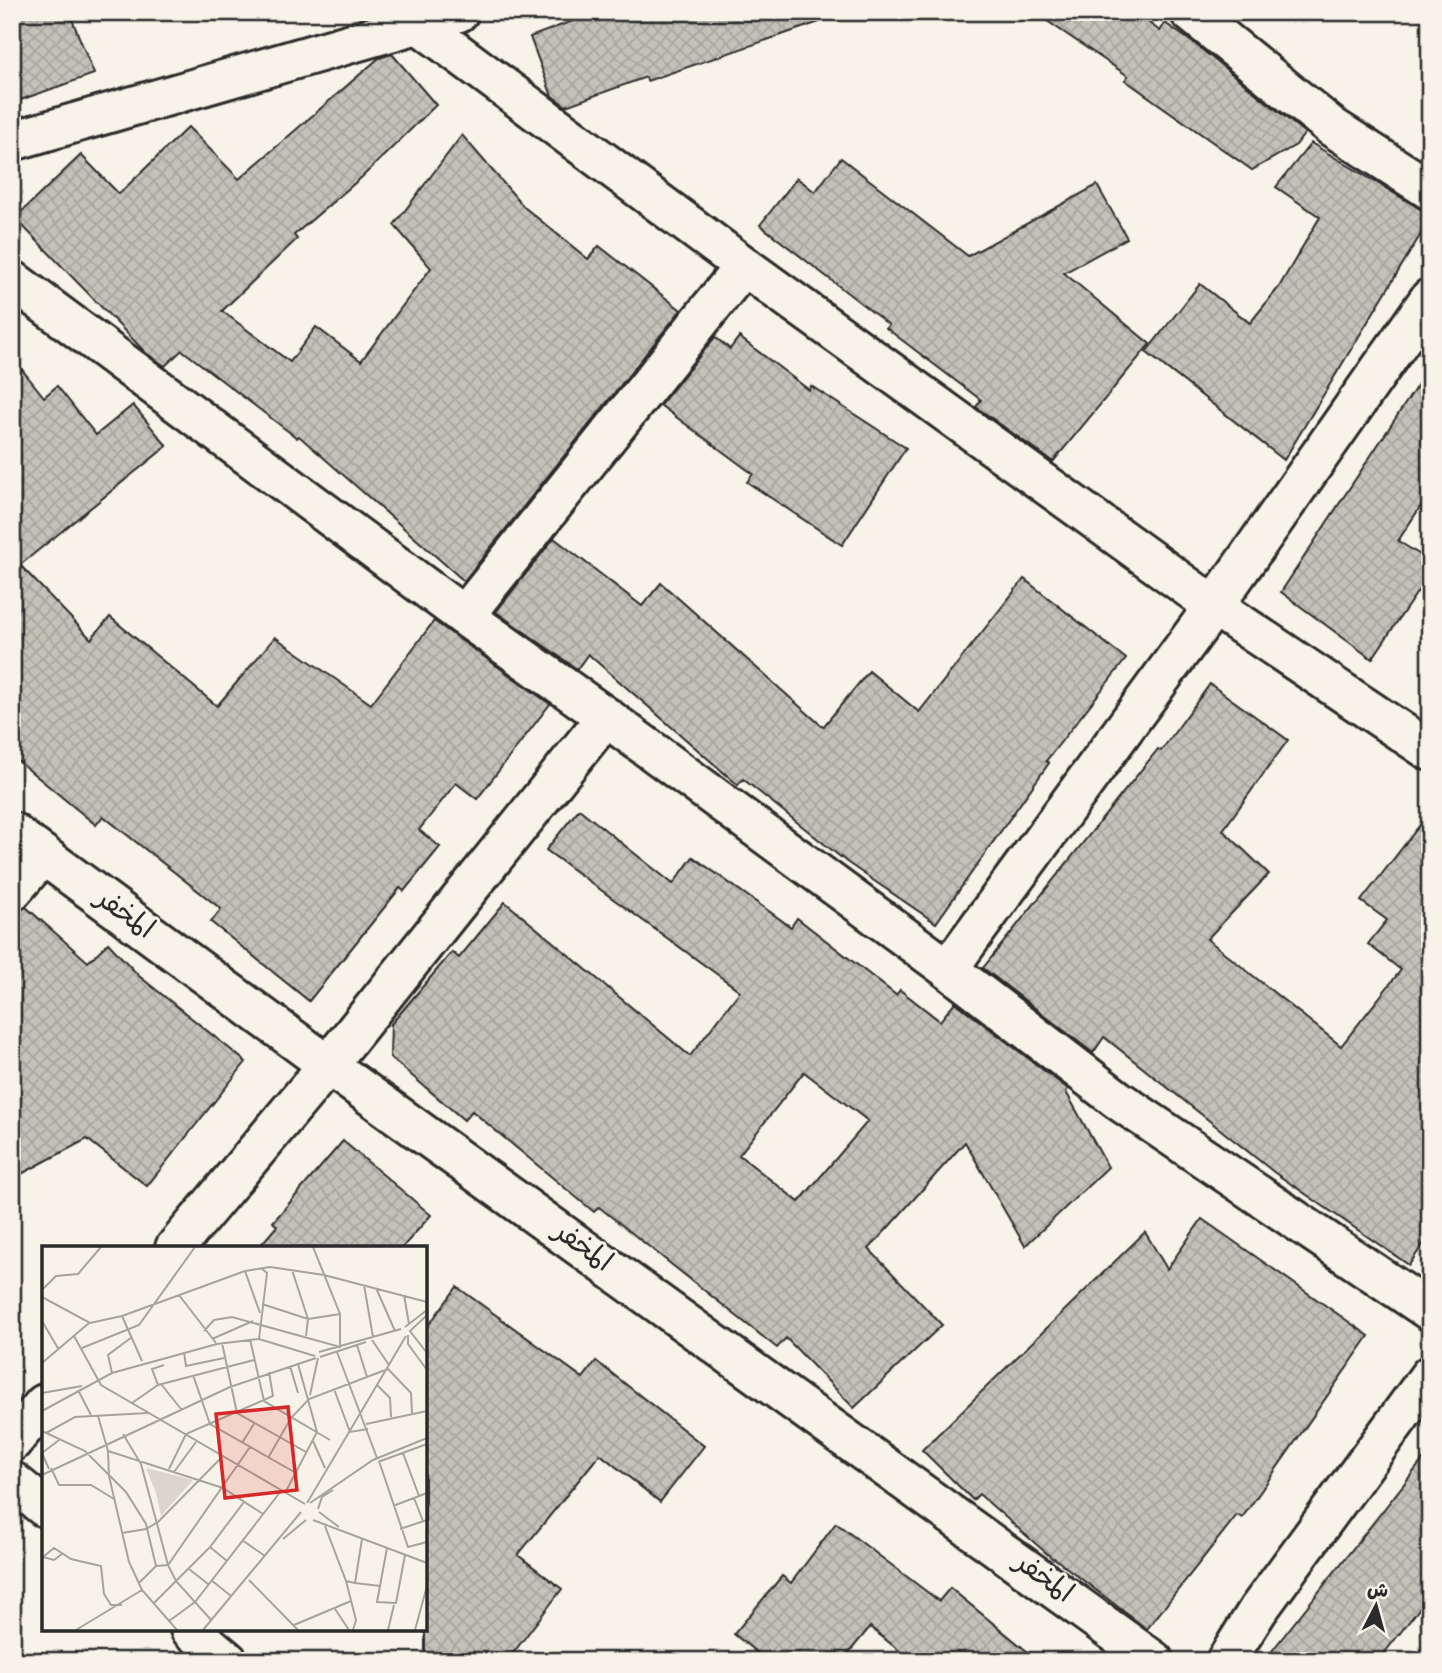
<svg xmlns="http://www.w3.org/2000/svg" width="1442" height="1673" viewBox="0 0 1442 1673" font-family="'Indie Flower','Playpen Sans Arabic',sans-serif">
<defs>
<pattern id="building-cross-hatch" width="8" height="8" patternUnits="userSpaceOnUse" patternTransform="scale(1.75)"><rect width="8" height="8" fill="#c4c1b9"/><path d="M0 0l8 8M0 8l8-8" fill="none" stroke="#a9a69f"/></pattern>
</defs>
<rect width="100%" height="100%" fill="#f7f3e8"/>
<filter id="ink" filterUnits="userSpaceOnUse"><feTurbulence type="fractalNoise" baseFrequency=".0143" numOctaves="2"/><feDisplacementMap in="SourceGraphic" scale="14" xChannelSelector="R" yChannelSelector="G"/><feConvolveMatrix kernelMatrix="1 2 1 2 8 2 1 2 1" color-interpolation-filters="sRGB"/></filter>
<g filter="url(#ink)">
<g fill="url(#building-cross-hatch)" stroke="#2b2b2b" stroke-width="2" fill-rule="evenodd">
<polygon points="37,12 69,12 94,74 12,103 12,20"/>
<polygon points="596,12 827,12 828,19 647,81 646,77 566,106 552,96 530,37"/>
<polygon points="1034,12 1134,12 1160,31 1165,23 1195,44 1305,133 1296,145 1252,170 1125,80 1128,76"/>
<polygon points="392,54 436,105 362,177 294,235 297,239 222,311 290,362 316,327 361,361 431,268 394,225 462,135 524,207 588,259 599,246 681,310 464,581 299,436 297,438 182,350 165,366 146,353 15,218 81,155 119,194 188,127 239,179 379,58"/>
<polygon points="1311,143 1430,215 1430,219 1284,460 1146,352 1200,284 1250,323 1279,287 1320,217 1276,187"/>
<polygon points="841,158 968,256 1097,185 1127,238 1064,273 1150,344 1053,462 976,407 981,400 886,328 889,325 760,225 797,178 815,192"/>
<polygon points="715,337 730,349 739,337 809,390 811,386 906,448 842,545 747,482 753,474 660,405"/>
<polygon points="12,357 44,397 57,386 96,435 133,405 167,446 20,565 91,639 110,617 217,706 275,637 371,704 434,621 550,704 477,799 456,783 419,830 440,847 404,891 400,888 309,1001 211,922 221,909 103,816 96,825 12,756"/>
<polygon points="1430,366 1430,492 1398,541 1430,561 1430,573 1372,659 1281,592"/>
<polygon points="554,538 642,606 661,583 823,727 869,671 919,712 1024,579 1126,659 1046,761 1049,763 936,923 848,863 743,779 738,785 588,654 577,669 496,612"/>
<polygon points="1210,684 1288,740 1223,830 1269,874 1207,939 1341,1046 1401,970 1368,944 1387,920 1361,901 1430,812 1430,1234 1409,1265 1275,1173 1104,1037 1093,1053 983,968 1158,749 1161,751"/>
<path d="M 579,809 L 673,884 L 693,857 L 791,927 L 797,918 L 896,995 L 900,990 L 940,1021 L 955,1002 L 1068,1089 L 1066,1092 L 1108,1167 L 1025,1246 L 965,1142 L 869,1249 L 942,1325 L 854,1408 L 786,1338 L 777,1348 L 599,1207 L 594,1212 L 472,1111 L 464,1120 L 390,1057 L 391,1024 L 452,952 L 459,958 L 505,902 L 690,1056 L 740,991 L 546,850 ZM 804,1072 L 868,1121 L 799,1202 L 739,1155 Z"/>
<polygon points="26,907 88,962 108,943 139,976 246,1062 147,1186 87,1139 12,1179 12,912 20,911"/>
<polygon points="343,1141 431,1215 402,1248 258,1248 277,1226 273,1222"/>
<polygon points="1202,1219 1369,1336 1242,1518 1237,1515 1147,1629 1054,1558 1053,1559 979,1494 973,1500 922,1450 1145,1232 1167,1269"/>
<polygon points="457,1287 583,1378 596,1361 704,1446 660,1502 600,1454 518,1555 562,1589 507,1661 425,1661 425,1330"/>
<polygon points="1430,1451 1430,1595 1378,1661 1264,1661"/>
<polygon points="836,1523 939,1601 950,1588 1039,1661 912,1661 870,1627 842,1661 767,1661 734,1634 782,1576 791,1583"/>
</g>
<g fill="none" stroke-linecap="round" stroke-linejoin="round">
<defs>
<g id="minor">
<polyline points="418,12 420,25 744,266 1214,606 1430,751"/>
<polyline points="1190,12 1332,127 1430,190"/>
<polyline points="12,141 459,12"/>
<polyline points="12,280 464,616 606,717 948,969 1118,1100 1430,1311"/>
<polyline points="464,616 744,266"/>
<polyline points="12,891 43,855"/>
<polyline points="948,969 1214,606 1430,298"/>
<polyline points="175,1248 328,1065 606,717"/>
<polyline points="12,1442 44,1404"/>
<polyline points="12,1481 44,1507"/>
<polyline points="190,1629 228,1661"/>
<polyline points="1226,1661 1258,1610 1430,1375"/>
</g>
<polyline id="tertiary" points="12,832 328,1065 1154,1661"/>
</defs>
<use href="#minor" stroke="#2b2b2b" stroke-width="44"/>
<use href="#tertiary" stroke="#2b2b2b" stroke-width="44"/>
<use href="#minor" stroke="#f7f3e8" stroke-width="38"/>
<use href="#tertiary" stroke="#f7f3e8" stroke-width="38"/>
</g>
</g>
<g text-anchor="middle" dominant-baseline="central" stroke-width="6" stroke-linejoin="round" paint-order="stroke">
<g font-size="28" fill="#2b2b2b" stroke="#f7f3e8">
<text transform="translate(124 915) rotate(36)">المخفر</text>
<text transform="translate(582 1248) rotate(36)">المخفر</text>
<text transform="translate(1043 1579) rotate(36)">المخفر</text>
</g>
</g>
<g transform="translate(42 1246)">
<rect width="385" height="385" fill="#f7f3e8"/>
<path d="M 104,222 L 151,234 L 119,270 L 114,247 Z" fill="#dad6cc"/>
<path fill="none" stroke="#a5a39c" stroke-width="2" d="M 250,24 L 266,73 L 264,90M 203,25 L 218,67M 322,39 L 331,91M 334,42 L 353,85M 0,44 L 14,30 L 36,28 L 59,1M 137,49 L 174,97M 362,49 L 367,78M 0,51 L 48,77 L 80,70 L 203,25 L 228,21 L 282,29 L 385,56M 220,58 L 266,73 L 298,68M 385,69 L 368,85 L 385,107M 80,70 L 100,115M 0,75 L 17,104M 363,81 L 385,64M 162,85 L 172,74 L 190,71 L 298,101 L 298,68 L 271,1M 366,89 L 366,98 L 385,124M 32,90 L 59,139 L 263,258M 170,93 L 211,75M 208,93 L 222,155 L 288,194M 217,93 L 225,27 L 219,22M 330,94 L 347,119M 180,97 L 195,167 L 264,206M 315,99 L 325,131M 40,102 L 97,79 L 153,1M 142,106 L 144,120 L 182,112M 277,106 L 359,83M 295,106 L 335,212M 278,111 L 324,96M 0,117 L 47,77M 248,120 L 256,147M 70,127 L 66,109 L 90,91M 151,129 L 168,178 L 254,227M 119,138 L 139,163M 116,139 L 110,123 L 122,119M 335,139 L 348,152 L 349,171M 292,143 L 308,186 L 326,183M 36,144 L 50,171M 0,147 L 40,140M 268,149 L 276,112M 90,157 L 116,139 L 212,114M 0,165 L 70,127 L 175,98 L 217,93 L 273,110M 56,170 L 66,205 L 181,242 L 221,268M 324,178 L 385,165M 0,185 L 43,205 L 84,246 L 104,278 L 114,320M 4,187 L 33,171 L 106,167M 81,188 L 99,218 L 126,319 L 134,335 L 170,375M 271,195 L 283,222M 200,197 L 212,178M 66,205 L 67,230 L 87,316 L 100,344 L 135,384M 361,207 L 377,250M 226,212 L 249,172 L 267,153 L 346,123 L 369,147 L 370,167M 337,215 L 366,301 L 385,296M 336,216 L 385,198M 9,222 L 17,239 L 49,239 L 72,253M 7,223 L 0,207 L 17,194M 127,223 L 144,188 L 231,150 L 227,126M 132,226 L 154,196M 0,229 L 188,141 L 274,112M 243,247 L 275,186 L 256,118M 372,252 L 381,275M 265,257 L 364,90M 268,257 L 331,214 L 385,192M 351,260 L 385,247M 276,263 L 280,251 L 291,244M 277,266 L 297,281M 271,274 L 385,317M 283,280 L 304,335 L 314,374 L 311,384M 358,283 L 385,274M 80,287 L 104,283 L 116,276 L 180,211M 241,293 L 264,274M 200,294 L 223,310M 168,301 L 185,315M 345,302 L 335,356 L 354,357 L 363,309M 20,308 L 12,314 L 1,311 L 12,302 L 29,313 L 59,320 L 62,348 L 69,359 L 80,359M 147,323 L 166,338M 169,334 L 189,350M 207,334 L 256,384M 304,335 L 313,337 L 320,293M 97,337 L 114,320 L 126,319 L 208,201M 313,337 L 338,340M 112,357 L 168,301 L 202,256M 293,363 L 307,384M 127,375 L 153,356 L 239,245M 252,379 L 309,355M 34,384 L 100,344M 161,384 L 259,266M 346,384 L 352,359M 373,384 L 385,340"/>
<path fill="#d62828" fill-opacity="0.15" stroke="#d62828" stroke-width="3.5" d="M 246,161 L 255,244 L 183,252 L 174,168 Z"/>
<rect width="385" height="385" fill="none" stroke="#2b2b2b" stroke-width="3.5"/>
</g>
<rect width="1442" height="1673" fill="none" stroke="#f7f3e8" stroke-width="42"/>
<rect x="21" y="21" width="1400" height="1631" fill="none" stroke="#2b2b2b" stroke-width="2.5" filter="url(#ink)"/>
<g transform="translate(1376 1606) rotate(6)" stroke="#f7f3e8" stroke-width="5" paint-order="stroke">
<path d="M0-5L12 26L0 18L-12 26Z" fill="#2b2b2b"/>
<text y="-10" font-size="19" font-weight="bold" text-anchor="middle" fill="#2b2b2b">ش</text>
</g>
</svg>
